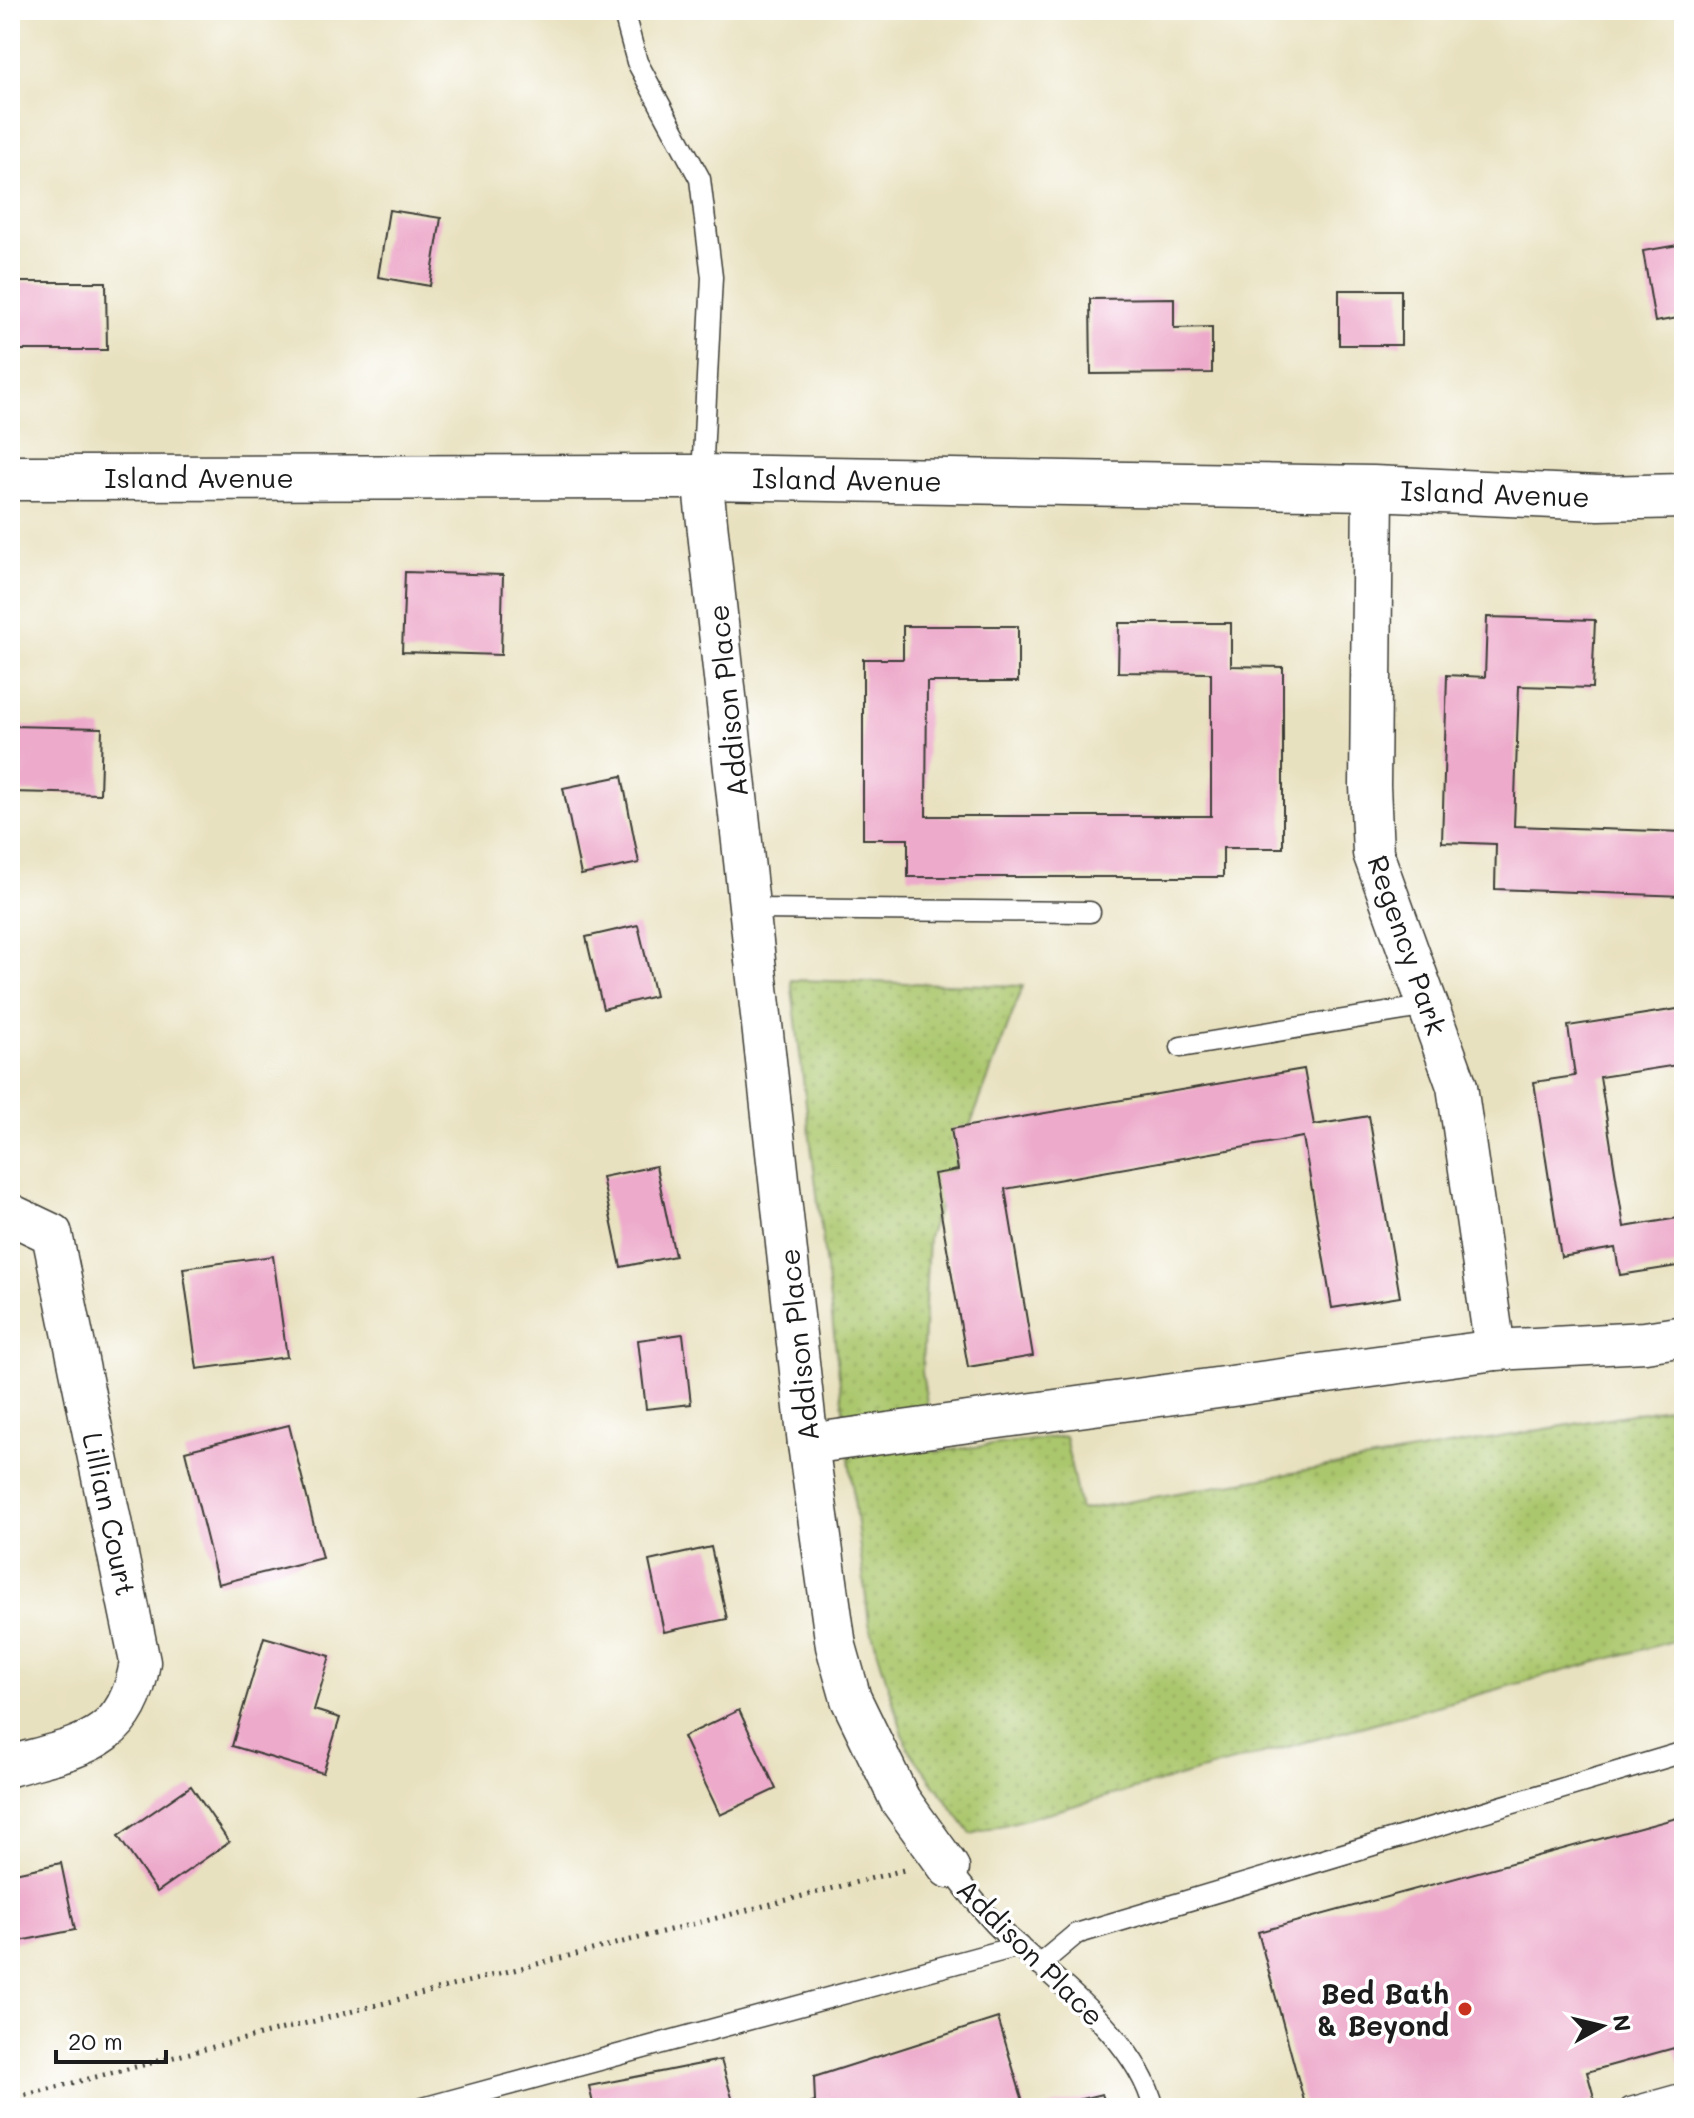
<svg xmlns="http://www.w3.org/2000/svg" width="1694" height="2118" viewBox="0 0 1694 2118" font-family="Mali,sans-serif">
<defs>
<pattern id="grass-dots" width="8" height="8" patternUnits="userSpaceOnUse" patternTransform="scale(2)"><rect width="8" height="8" fill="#abc76d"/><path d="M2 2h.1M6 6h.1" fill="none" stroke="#93aa5e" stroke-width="1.8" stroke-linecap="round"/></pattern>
</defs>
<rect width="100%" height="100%" fill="#fff"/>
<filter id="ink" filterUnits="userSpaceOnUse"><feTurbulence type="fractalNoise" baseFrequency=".0125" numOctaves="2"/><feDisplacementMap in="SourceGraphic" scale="16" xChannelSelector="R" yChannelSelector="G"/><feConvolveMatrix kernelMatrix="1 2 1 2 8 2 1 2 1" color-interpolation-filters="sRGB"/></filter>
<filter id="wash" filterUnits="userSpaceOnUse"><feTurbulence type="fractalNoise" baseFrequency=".006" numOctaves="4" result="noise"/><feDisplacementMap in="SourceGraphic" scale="32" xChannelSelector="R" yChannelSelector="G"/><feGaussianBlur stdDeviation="1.8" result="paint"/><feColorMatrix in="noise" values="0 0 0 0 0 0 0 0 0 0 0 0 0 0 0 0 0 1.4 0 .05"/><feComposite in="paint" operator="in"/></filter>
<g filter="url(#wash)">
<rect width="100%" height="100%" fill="#e8e1bf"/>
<polygon fill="url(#grass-dots)" stroke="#647244" stroke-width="2" points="791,980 1023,986 928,1237 922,1372 935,1452 1065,1436 1080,1510 1684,1405 1684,1638 971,1834 907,1747 869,1623"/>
<g id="blocks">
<g fill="#edaacb">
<polygon points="389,210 441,218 430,286 378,277"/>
<polygon points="1684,244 1684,317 1655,322 1643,251"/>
<polygon points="20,282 106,282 107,350 20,350"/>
<rect x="1339" y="290" width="62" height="55"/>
<polygon points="1174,298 1174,328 1212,327 1212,373 1091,374 1090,299"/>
<polygon points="405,572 503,575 501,655 402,652"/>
<polygon points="1487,617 1595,620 1592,688 1519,686 1514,826 1684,832 1684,896 1495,889 1496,844 1442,842 1447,675 1485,677"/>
<polygon points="1119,623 1231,623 1231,666 1283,667 1283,848 1223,848 1223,877 908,877 908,839 863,839 863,659 903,659 903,626 1018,626 1018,682 927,682 926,816 1211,816 1211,673 1118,672"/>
<polygon points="10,726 102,728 100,794 10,792"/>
<polygon points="622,776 639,863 581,875 563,788"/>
<polygon points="638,925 655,996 603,1009 586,937"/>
<polygon points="1684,1008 1684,1064 1600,1077 1624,1227 1684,1217 1684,1265 1620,1275 1615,1248 1561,1257 1534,1082 1575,1076 1568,1026"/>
<polygon points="1304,1069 1314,1125 1369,1116 1400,1297 1332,1308 1303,1137 1005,1189 1033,1356 968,1367 934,1174 958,1170 951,1129"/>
<polygon points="656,1166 675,1256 621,1267 602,1177"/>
<polygon points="273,1256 287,1357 197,1369 183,1268"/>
<polygon points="683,1334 691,1404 646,1409 638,1340"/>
<polygon points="289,1425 322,1558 218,1584 185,1451"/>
<polygon points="711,1547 727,1619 664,1632 649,1561"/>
<polygon points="264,1637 330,1656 314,1710 340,1718 323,1773 232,1746"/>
<polygon points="739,1710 776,1789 720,1815 683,1737"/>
<polygon points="191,1786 229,1842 157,1892 118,1836"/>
<polygon points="1684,1816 1684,2081 1674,2048 1587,2072 1595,2101 1570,2108 1306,2108 1258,1932"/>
<polygon points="61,1863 75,1930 10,1943 10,1874"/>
<polygon points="998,2018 1025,2108 796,2108 815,2102 814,2077"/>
<polygon points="721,2060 735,2108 594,2108 589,2086"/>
<polygon points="1102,2094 1107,2108 1048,2108 1048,2107"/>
</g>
</g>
</g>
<g filter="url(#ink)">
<use href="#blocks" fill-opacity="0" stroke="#3b3a34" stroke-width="2"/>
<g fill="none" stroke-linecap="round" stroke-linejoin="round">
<defs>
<g id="service">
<polyline points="623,10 637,62 700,179 712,277 702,477"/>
<polyline points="750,909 1090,912"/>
<polyline points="1181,1047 1428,1006"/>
<path d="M 949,1868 C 964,1887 979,1907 996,1925 C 1049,1978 1135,2033 1154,2108"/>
<polyline points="1039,1965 1076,1934 1684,1752"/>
<polyline points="423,2108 1019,1946"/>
<polyline points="1630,2108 1684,2093"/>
</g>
<g id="minor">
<polyline points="702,477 808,1444 836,1646 851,1699 900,1800 949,1868"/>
<polyline points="1373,488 1370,786 1373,853 1457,1086 1495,1350"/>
<path d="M 10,1214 L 52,1234 L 140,1662 C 127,1744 79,1746 10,1766"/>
<polyline points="808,1444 1495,1350 1645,1342 1684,1336"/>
</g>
<polyline id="tertiary" points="10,478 702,477 1373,488 1599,498 1684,496"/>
</defs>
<use href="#service" stroke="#3b3a34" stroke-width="23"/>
<use href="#minor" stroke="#3b3a34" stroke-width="43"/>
<use href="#tertiary" stroke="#3b3a34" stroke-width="47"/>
<polyline stroke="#3b3a34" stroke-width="5" stroke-dasharray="2 6" stroke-linecap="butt" points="10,2099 904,1870"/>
<use href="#service" stroke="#fff" stroke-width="20"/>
<use href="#minor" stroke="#fff" stroke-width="40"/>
<use href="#tertiary" stroke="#fff" stroke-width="44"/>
</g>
</g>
<circle fill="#c8321e" stroke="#fff" stroke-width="3" cx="1465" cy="2009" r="8"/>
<g text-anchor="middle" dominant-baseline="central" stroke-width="7" stroke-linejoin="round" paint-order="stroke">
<g font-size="28" fill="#1c1c1c" stroke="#fff">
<text x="199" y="477">Island Avenue</text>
<text transform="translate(847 479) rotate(1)">Island Avenue</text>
<text transform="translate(1495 493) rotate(2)">Island Avenue</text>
<text transform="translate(727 701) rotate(-96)">Addison Place</text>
<text transform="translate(1408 945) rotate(71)">Regency Park</text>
<text transform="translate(798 1345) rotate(-96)">Addison Place</text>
<text transform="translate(110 1514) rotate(78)">Lillian Court</text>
<text transform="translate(1031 1952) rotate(45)">Addison Place</text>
</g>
<g font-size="28" font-weight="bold" fill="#1c1c1c" stroke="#fff" text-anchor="end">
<text x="1449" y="1993">Bed Bath<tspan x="1449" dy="32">&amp; Beyond</tspan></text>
</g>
</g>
<rect width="1694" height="2118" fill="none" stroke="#fff" stroke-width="40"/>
<g transform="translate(1602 2026) rotate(82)" stroke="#ffffff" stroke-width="6" paint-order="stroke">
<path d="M0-6L14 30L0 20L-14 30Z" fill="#1c1c1c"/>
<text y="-12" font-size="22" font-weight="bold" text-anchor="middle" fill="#1c1c1c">N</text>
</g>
<path d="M56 2050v12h110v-12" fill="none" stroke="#1c1c1c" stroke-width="4"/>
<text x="68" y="2050" font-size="24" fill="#1c1c1c" stroke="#ffffff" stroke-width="6" paint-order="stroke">20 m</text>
</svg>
